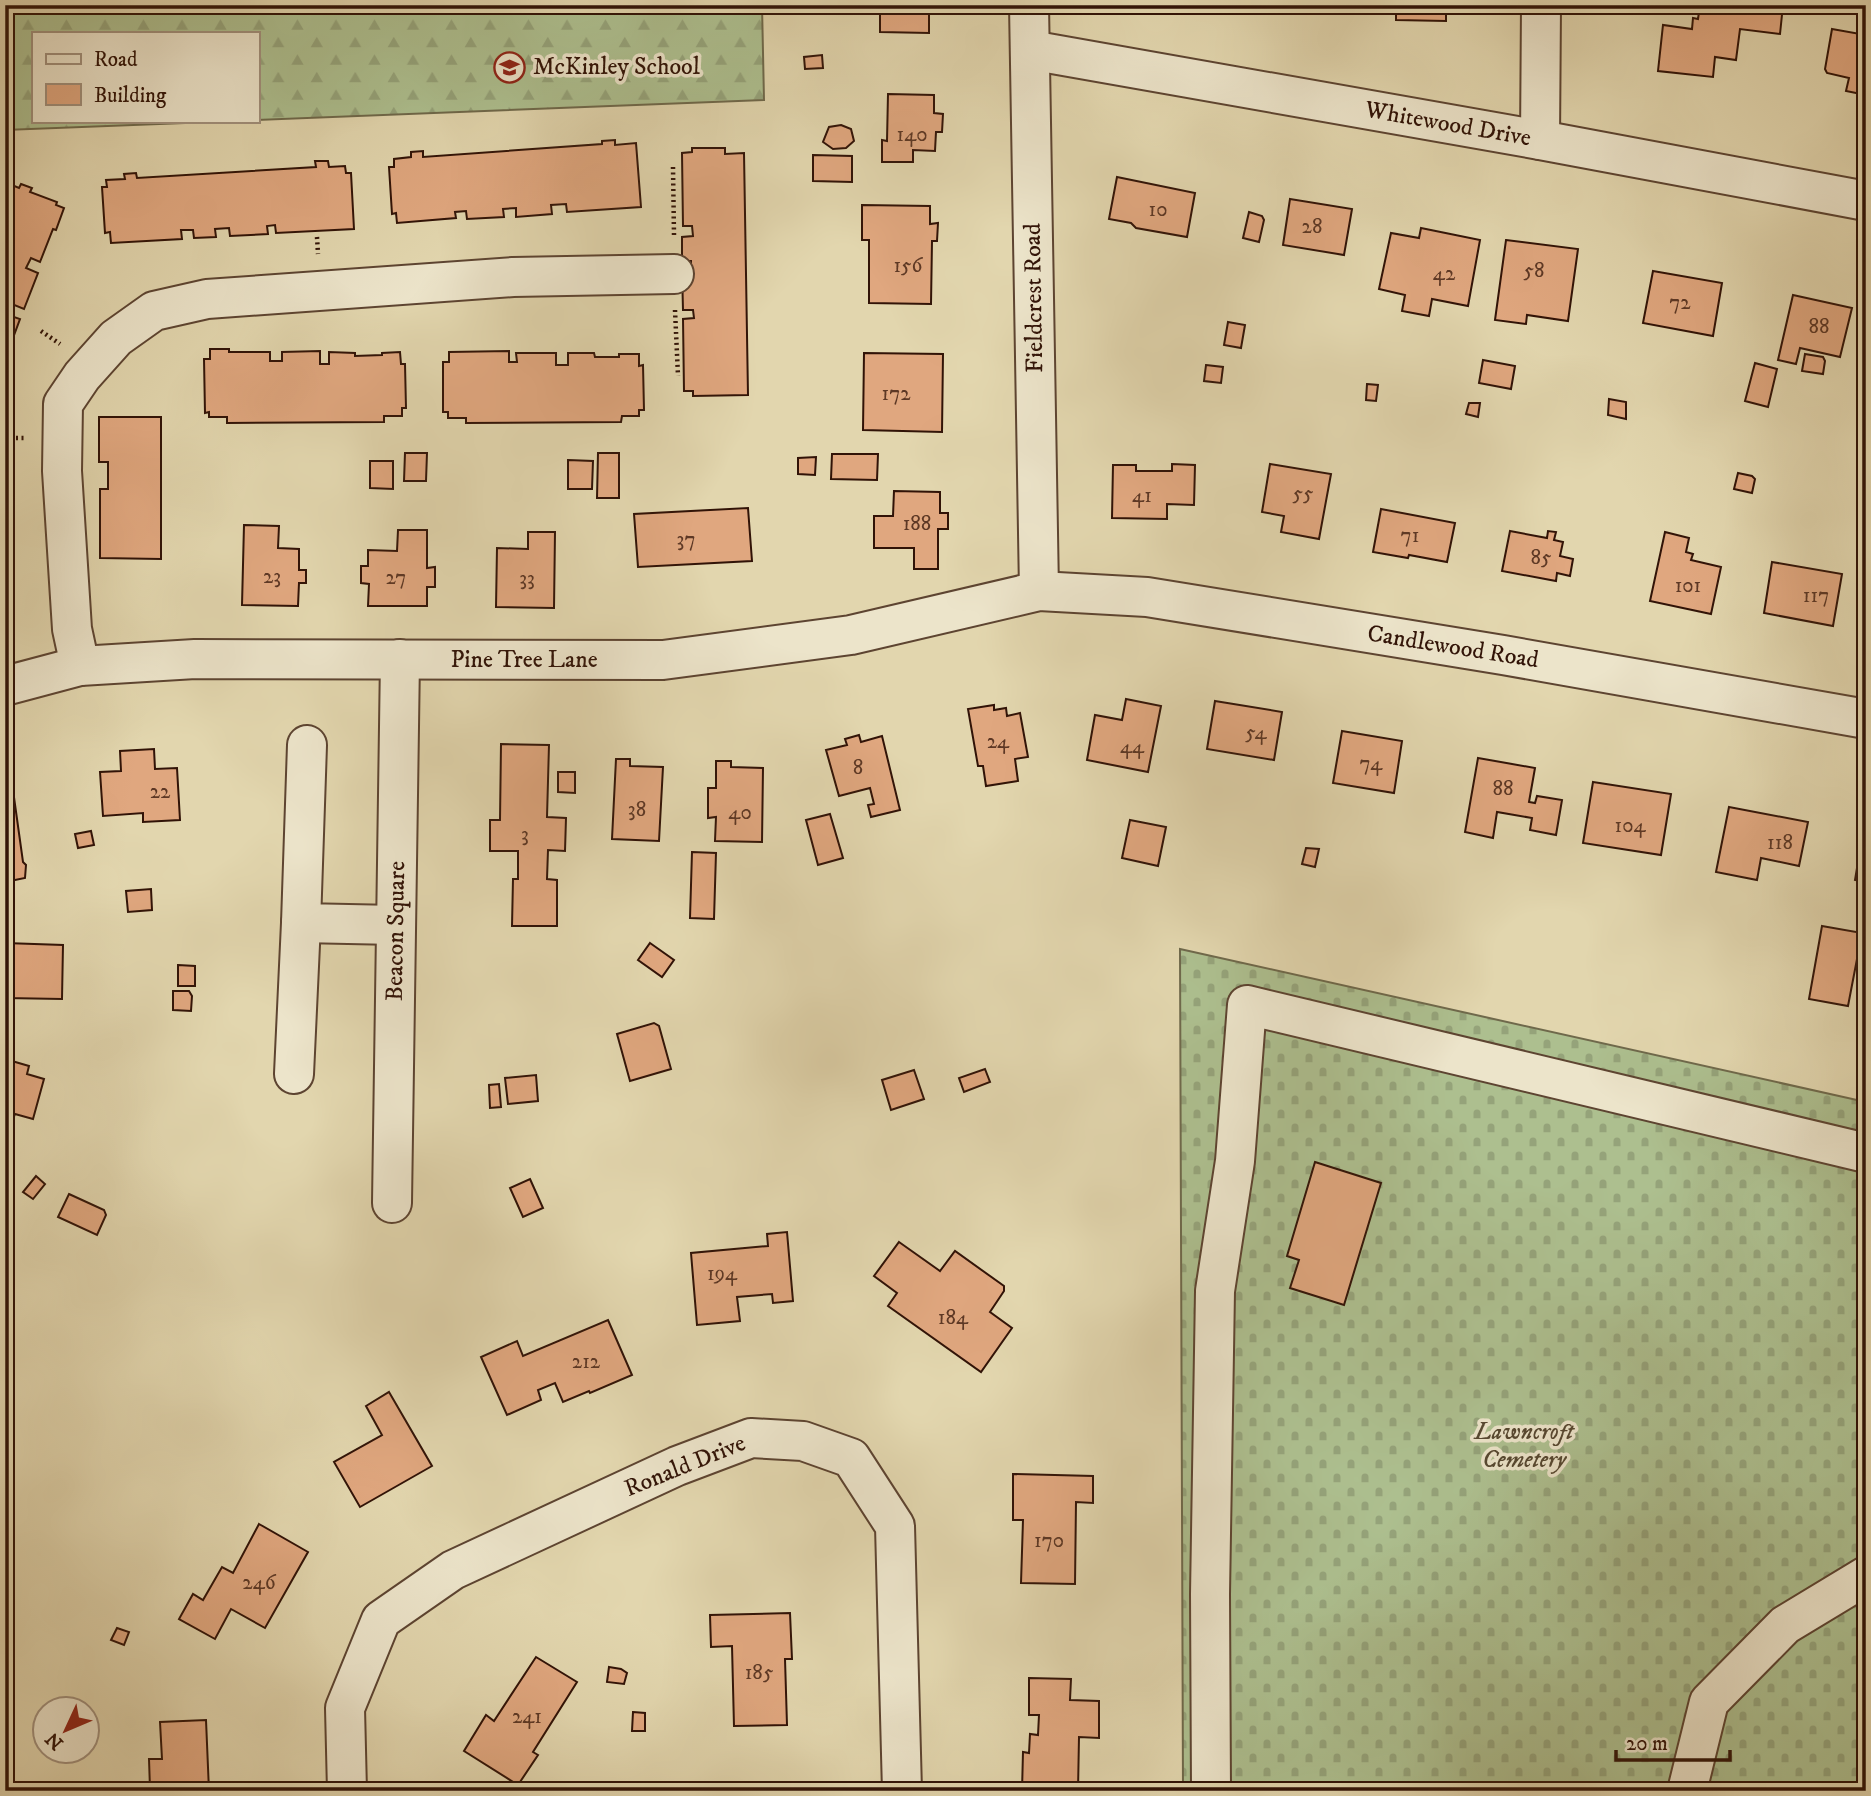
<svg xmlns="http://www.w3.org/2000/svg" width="1871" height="1796" viewBox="0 0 1871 1796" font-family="'IM FELL DW Pica',serif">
<defs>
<pattern id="forest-firs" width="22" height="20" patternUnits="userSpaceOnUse" patternTransform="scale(1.75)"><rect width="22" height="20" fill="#adbf8f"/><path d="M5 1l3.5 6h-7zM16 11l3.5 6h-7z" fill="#95a37a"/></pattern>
<pattern id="cemetery-stones" width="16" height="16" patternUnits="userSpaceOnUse" patternTransform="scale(1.75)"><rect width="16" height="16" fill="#adbf8f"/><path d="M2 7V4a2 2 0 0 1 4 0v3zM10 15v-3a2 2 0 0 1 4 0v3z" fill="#95a37a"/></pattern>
</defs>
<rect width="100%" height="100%" fill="#e2d6ae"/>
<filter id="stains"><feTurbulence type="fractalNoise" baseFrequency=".00286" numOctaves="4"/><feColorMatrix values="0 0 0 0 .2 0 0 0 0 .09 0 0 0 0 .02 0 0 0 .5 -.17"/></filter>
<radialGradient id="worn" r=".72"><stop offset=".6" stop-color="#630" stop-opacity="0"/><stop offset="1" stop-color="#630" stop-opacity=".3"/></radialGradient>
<polygon fill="url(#forest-firs)" stroke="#6f694b" stroke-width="2" points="5,5 762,5 764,100 257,120 257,33 33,33 33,121 237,121 5,130"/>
<polygon fill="url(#cemetery-stones)" stroke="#6f694b" stroke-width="2" points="1180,949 1866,1102 1866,1791 1183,1791"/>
<g fill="#e0a77f" stroke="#311307" stroke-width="2">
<polygon points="880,5 934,5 934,12 929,12 929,33 880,32"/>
<polygon points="1396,5 1446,5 1446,21 1396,20"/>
<polygon points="1700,5 1783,5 1780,34 1740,29 1736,60 1715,57 1713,77 1658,71 1663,25 1692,29 1693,18 1698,19"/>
<polygon points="1832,29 1866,35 1866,95 1846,91 1849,78 1827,73 1825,69"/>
<polygon points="822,55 823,68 805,69 804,57"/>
<polygon points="888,94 934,95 934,113 943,114 942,132 936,132 935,151 913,150 913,162 882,162 882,140 887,141"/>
<polygon points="841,125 851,129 854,141 846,148 833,149 823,142 829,127"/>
<polygon points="615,140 615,145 636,143 641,207 567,212 566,204 551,205 552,214 516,217 516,208 503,209 504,217 467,219 466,211 455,212 456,218 397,223 396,213 392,214 389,167 394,167 394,159 411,157 411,152 423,151 423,157 602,144 602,141"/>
<polygon points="692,148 725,148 725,154 744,153 748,395 693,396 693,391 684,391 683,319 694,318 693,310 683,310 682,270 691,270 691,261 682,261 682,237 693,236 692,226 683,226 682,153 692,152"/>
<polygon points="813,155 852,156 852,182 813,181"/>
<polygon points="315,161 328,161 329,167 345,166 346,173 351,173 354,229 276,233 275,225 267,226 268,234 230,236 229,228 215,229 216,237 194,238 193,230 181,230 182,239 111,243 110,232 105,233 102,187 107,187 106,180 125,179 124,174 136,173 137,178 316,167"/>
<polygon points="1117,177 1195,193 1187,237 1136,228 1131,223 1109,219"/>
<polygon points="21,184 32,188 30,192 57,202 56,205 64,208 56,230 53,229 40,262 31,258 26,268 38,273 24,309 12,304 8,315 20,319 10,346 7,345 5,350 5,186 10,188 12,185 19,188"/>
<polygon points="1290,199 1352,209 1344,255 1283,245"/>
<polygon points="862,205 930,206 930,224 938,223 937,241 932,241 931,304 869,303 869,240 862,240"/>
<polygon points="1249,212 1262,216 1264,220 1259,242 1243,238"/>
<polygon points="1421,228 1480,240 1468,306 1432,299 1429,316 1402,311 1405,295 1379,289 1391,233 1419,238"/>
<polygon points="1506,240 1578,249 1568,321 1527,315 1526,324 1495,320"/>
<polygon points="1653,271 1722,283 1713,336 1643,323"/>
<polygon points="1793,295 1852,308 1840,357 1800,348 1796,364 1778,360"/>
<polygon points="1228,322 1245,325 1241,348 1224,345"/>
<polygon points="210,349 229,349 229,352 270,352 270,361 282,361 282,352 320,351 320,364 329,364 329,352 355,353 355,356 382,355 382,353 400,352 401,364 405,364 406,408 402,408 402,416 384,416 384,422 227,423 227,417 209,417 209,412 205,413 204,359 210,359"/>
<polygon points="509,351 509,362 517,362 516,353 556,353 556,365 568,365 568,353 594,353 595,357 619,357 619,354 639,354 639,366 643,365 644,410 639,410 639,416 622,416 621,422 466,423 466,418 448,418 448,412 443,412 443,362 449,362 449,352"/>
<polygon points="864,353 943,354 942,432 863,430"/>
<polygon points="1805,354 1823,357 1825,361 1823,374 1802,371"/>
<polygon points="1483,360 1515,366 1511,389 1479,383"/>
<polygon points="1755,363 1777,369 1768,407 1745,401"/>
<polygon points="1206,365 1223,367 1221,383 1204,381"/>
<polygon points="1367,384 1378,385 1376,401 1366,400"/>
<polygon points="1609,399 1626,402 1626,419 1608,415"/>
<polygon points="1469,403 1480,403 1478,417 1466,414"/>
<polygon points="99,417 161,417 161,559 100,558 100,489 108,489 108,462 99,462"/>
<polygon points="405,453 427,453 426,481 404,481"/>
<polygon points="598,453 619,453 619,498 597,498"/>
<polygon points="832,454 878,454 877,480 831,479"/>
<polygon points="816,457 815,475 798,474 798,458"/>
<polygon points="568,460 593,461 592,489 568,489"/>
<polygon points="370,461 393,461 393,489 370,488"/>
<polygon points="1172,464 1195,465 1194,505 1167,504 1167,519 1112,518 1113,465 1136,465 1136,471 1172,471"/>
<polygon points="1270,464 1331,474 1319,539 1281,532 1284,516 1262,512"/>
<polygon points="1738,473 1752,476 1755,479 1752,493 1734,489"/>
<polygon points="894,491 940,492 940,513 948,513 948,529 938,529 938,569 914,569 914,548 874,548 874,516 893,516"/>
<polygon points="748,508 752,561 638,567 634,514"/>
<polygon points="1381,509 1455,523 1447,562 1409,555 1408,558 1373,552"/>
<polygon points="244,525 279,526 278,548 299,549 299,570 306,570 306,583 299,583 298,606 242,605"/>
<polygon points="398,530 427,530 427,568 435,567 435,587 427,587 427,606 368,606 369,584 361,583 361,566 368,566 368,550 397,551"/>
<polygon points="1510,531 1547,538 1548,531 1556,532 1554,540 1563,542 1560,556 1573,559 1570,576 1557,573 1556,581 1502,571"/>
<polygon points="528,532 555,532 554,608 496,607 497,548 528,549"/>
<polygon points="1665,532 1689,538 1686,552 1693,554 1691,560 1721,567 1711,614 1650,601"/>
<polygon points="1772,562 1842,574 1833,626 1764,613"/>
<polygon points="1126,699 1161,706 1148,772 1087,760 1095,715 1122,720"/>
<polygon points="1215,701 1282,712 1274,760 1207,749"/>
<polygon points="994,705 994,710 1006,708 1007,716 1020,713 1028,757 1015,759 1018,781 986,786 983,766 978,766 968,709"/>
<polygon points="1342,731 1402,741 1394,793 1333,783"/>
<polygon points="859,735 861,742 882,736 900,810 871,817 868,805 874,804 870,788 839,796 826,750 847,745 845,739"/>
<polygon points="501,744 549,745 547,817 566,818 565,851 548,850 547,879 557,880 557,926 512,926 513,879 518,879 518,851 490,851 490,820 500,820"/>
<polygon points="154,749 155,769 177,768 180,820 143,822 143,813 103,816 100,772 121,771 120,751"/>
<polygon points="1478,758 1535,768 1529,802 1535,803 1537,796 1562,800 1556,835 1530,830 1532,818 1497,812 1493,838 1465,832"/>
<polygon points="616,759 630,759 630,766 663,767 659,841 612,839"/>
<polygon points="716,761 731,761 731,767 763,768 762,842 715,841 716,817 708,818 708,788 716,788"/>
<polygon points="558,772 575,772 575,793 558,792"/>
<polygon points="5,774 12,783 23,862 26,865 25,878 5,882"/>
<polygon points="1593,782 1671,794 1661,855 1583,843"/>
<polygon points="1729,807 1808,822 1799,866 1761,858 1757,880 1716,872"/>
<polygon points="830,814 843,858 818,865 806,820"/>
<polygon points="1130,820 1166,827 1158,866 1122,858"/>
<polygon points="91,831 94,845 78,848 75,834"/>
<polygon points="1306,848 1319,849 1315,867 1302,864"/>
<polygon points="692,852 716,853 714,919 690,918"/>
<polygon points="1858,862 1866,864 1866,882 1855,880"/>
<polygon points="151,889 152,910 128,912 126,891"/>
<polygon points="1822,926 1862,933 1848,1006 1809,999"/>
<polygon points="5,943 63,945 62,999 5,998"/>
<polygon points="650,943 674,960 662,977 638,960"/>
<polygon points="178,965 195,966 195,986 178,986"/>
<polygon points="173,991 189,991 192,996 191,1011 173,1010"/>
<polygon points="654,1023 659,1026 671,1069 630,1081 617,1034"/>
<polygon points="5,1059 29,1066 27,1074 44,1079 33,1119 15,1114 12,1122 5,1120"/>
<polygon points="985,1069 990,1082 964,1092 959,1078"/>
<polygon points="914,1070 924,1099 891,1110 882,1080"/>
<polygon points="536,1075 538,1101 508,1104 505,1078"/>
<polygon points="499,1084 501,1107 490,1108 489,1085"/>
<polygon points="1315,1162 1381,1183 1344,1305 1290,1288 1299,1260 1287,1256"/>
<polygon points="36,1176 45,1184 33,1199 23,1192"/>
<polygon points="530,1179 543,1208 523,1217 510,1188"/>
<polygon points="69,1194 104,1210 106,1215 97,1235 58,1217"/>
<polygon points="787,1232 793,1301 773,1303 772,1294 737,1297 740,1321 697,1325 691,1253 768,1246 767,1234"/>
<polygon points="899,1242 940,1271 955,1251 1004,1286 1004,1291 990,1312 1012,1328 981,1372 888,1306 897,1293 874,1276"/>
<polygon points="608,1320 632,1375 590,1393 589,1391 563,1402 555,1383 538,1390 541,1400 507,1415 481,1357 517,1341 523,1356"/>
<polygon points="389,1392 432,1466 360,1507 334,1462 382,1435 366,1406"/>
<polygon points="1013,1474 1093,1476 1093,1503 1076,1502 1075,1584 1021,1583 1023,1520 1013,1520"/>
<polygon points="259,1524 308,1552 265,1628 231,1609 215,1639 179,1619 193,1594 203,1600 222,1567 233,1573"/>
<polygon points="790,1613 792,1659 785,1659 787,1725 734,1726 732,1646 711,1647 710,1615"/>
<polygon points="117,1628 129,1632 124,1645 111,1640"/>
<polygon points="536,1657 577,1682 533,1752 538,1755 518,1785 464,1751 486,1715 494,1721"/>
<polygon points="609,1667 621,1669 627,1673 624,1684 607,1682"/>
<polygon points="1029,1678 1071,1679 1070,1700 1099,1701 1099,1738 1079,1737 1078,1791 1022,1791 1023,1752 1029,1753 1030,1734 1038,1735 1039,1715 1029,1715"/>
<polygon points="633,1712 645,1713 645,1731 632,1731"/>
<polygon points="206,1720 209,1791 132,1791 150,1789 149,1759 162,1759 160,1722"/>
</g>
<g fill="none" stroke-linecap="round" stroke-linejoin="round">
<defs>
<g id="minor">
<polyline points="1029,5 1039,591"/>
<polyline points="1030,50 1540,140 1866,201"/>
<polyline points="1540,140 1541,5"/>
<polyline points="80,666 72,629 62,471 63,404 82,376 116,338 154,311 207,299 513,277 674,274"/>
<polyline points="5,686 80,666 195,659 663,660 851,635 1039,591 1147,597 1503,655 1866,719"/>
<polyline points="307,745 301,923 396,925"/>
<polyline points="294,1074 301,923"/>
<polyline points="392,1203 400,659"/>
<polyline points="347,1791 345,1708 381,1620 453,1570 677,1466 751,1438 803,1441 851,1458 895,1526 902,1791"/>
<polyline points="1211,1791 1210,1594 1215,1291 1235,1161 1247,1005 1866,1153"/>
<polyline points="1687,1791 1709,1702 1785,1625 1866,1576"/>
</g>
</defs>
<use href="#minor" stroke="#5d4431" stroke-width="42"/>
<g stroke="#311307" stroke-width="4.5" stroke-dasharray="2 3.5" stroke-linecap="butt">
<polyline points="673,167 674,235"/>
<polyline points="317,237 318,254"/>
<polyline points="675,310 678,376"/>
<polyline points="41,331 60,344"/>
<polyline points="5,438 25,438"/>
</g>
<use href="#minor" stroke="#ece4ca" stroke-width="38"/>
</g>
<defs>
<symbol id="school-ring" viewBox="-11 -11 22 22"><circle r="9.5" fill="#ece4ca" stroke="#8f2418" stroke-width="1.5"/><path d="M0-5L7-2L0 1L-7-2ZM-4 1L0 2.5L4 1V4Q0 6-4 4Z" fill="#8f2418"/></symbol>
</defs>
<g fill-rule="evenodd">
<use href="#school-ring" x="492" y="50" width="35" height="35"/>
</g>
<g text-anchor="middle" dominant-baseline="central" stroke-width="7" stroke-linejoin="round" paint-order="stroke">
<g font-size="21" fill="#5d3825">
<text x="912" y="135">140</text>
<text x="1158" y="210">10</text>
<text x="1312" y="227">28</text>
<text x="908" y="266">156</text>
<text x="1534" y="271">58</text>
<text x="1444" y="274">42</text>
<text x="1680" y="303">72</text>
<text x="1819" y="327">88</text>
<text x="896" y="394">172</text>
<text x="1303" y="494">55</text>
<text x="1142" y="496">41</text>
<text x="917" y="524">188</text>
<text x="1410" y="536">71</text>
<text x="686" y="540">37</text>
<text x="1541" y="558">85</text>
<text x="272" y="577">23</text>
<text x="396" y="578">27</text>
<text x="527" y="579">33</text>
<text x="1688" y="586">101</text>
<text x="1816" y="596">117</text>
<text x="1256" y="733">54</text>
<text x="998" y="742">24</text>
<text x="1132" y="747">44</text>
<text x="1371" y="764">74</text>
<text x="858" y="768">8</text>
<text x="1503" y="789">88</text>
<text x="160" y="792">22</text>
<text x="637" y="810">38</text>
<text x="740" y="813">40</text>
<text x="1630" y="826">104</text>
<text x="525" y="835">3</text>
<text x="1780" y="843">118</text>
<text x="722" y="1274">194</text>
<text x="953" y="1318">184</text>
<text x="586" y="1362">212</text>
<text x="1049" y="1541">170</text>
<text x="259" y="1583">246</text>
<text x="759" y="1673">185</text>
<text x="527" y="1717">241</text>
</g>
<g font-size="24" fill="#311307" stroke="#ece4ca" text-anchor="start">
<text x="533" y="67">McKinley School</text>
</g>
<g font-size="24" fill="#311307" stroke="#ece4ca">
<text transform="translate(1448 124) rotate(10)">Whitewood Drive</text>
<text transform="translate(1034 298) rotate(-91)">Fieldcrest Road</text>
<text transform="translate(1453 647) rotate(9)">Candlewood Road</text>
<text x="524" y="660">Pine Tree Lane</text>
<text transform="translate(396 931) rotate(-89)">Beacon Square</text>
<text transform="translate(685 1466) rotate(-22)">Ronald Drive</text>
</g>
<g font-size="24" font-style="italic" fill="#564730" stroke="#ece4ca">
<text x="1524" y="1432">Lawncroft<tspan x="1524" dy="28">Cemetery</tspan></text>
</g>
</g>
<rect width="1871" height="1796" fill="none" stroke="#e2d6ae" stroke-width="28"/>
<rect x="7" y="7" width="1857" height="1782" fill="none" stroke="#311307" stroke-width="3.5"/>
<rect x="14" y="14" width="1843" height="1768" fill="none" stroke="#311307" stroke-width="2"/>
<rect x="32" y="32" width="228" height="91" fill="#ece4ca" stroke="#a1907c" stroke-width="2"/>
<rect x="46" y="54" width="35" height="10" fill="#ece4ca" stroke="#a1907c" stroke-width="2"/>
<text x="94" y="66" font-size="21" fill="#311307">Road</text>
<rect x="46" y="84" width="35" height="21" fill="#e0a77f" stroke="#a1907c" stroke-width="2"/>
<text x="94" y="102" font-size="21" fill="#311307">Building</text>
<g transform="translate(66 1730) rotate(226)"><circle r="33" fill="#ece4ca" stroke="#a1907c" stroke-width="2"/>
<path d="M0-5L12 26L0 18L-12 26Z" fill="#8f2418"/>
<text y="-10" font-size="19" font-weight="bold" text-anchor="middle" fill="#311307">N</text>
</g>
<path d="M1616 1750v10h114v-10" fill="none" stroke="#311307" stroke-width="3.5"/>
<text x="1626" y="1750" font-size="21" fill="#311307" stroke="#ece4ca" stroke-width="5" paint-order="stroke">20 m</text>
<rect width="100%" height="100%" filter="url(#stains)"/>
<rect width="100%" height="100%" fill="url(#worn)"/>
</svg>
